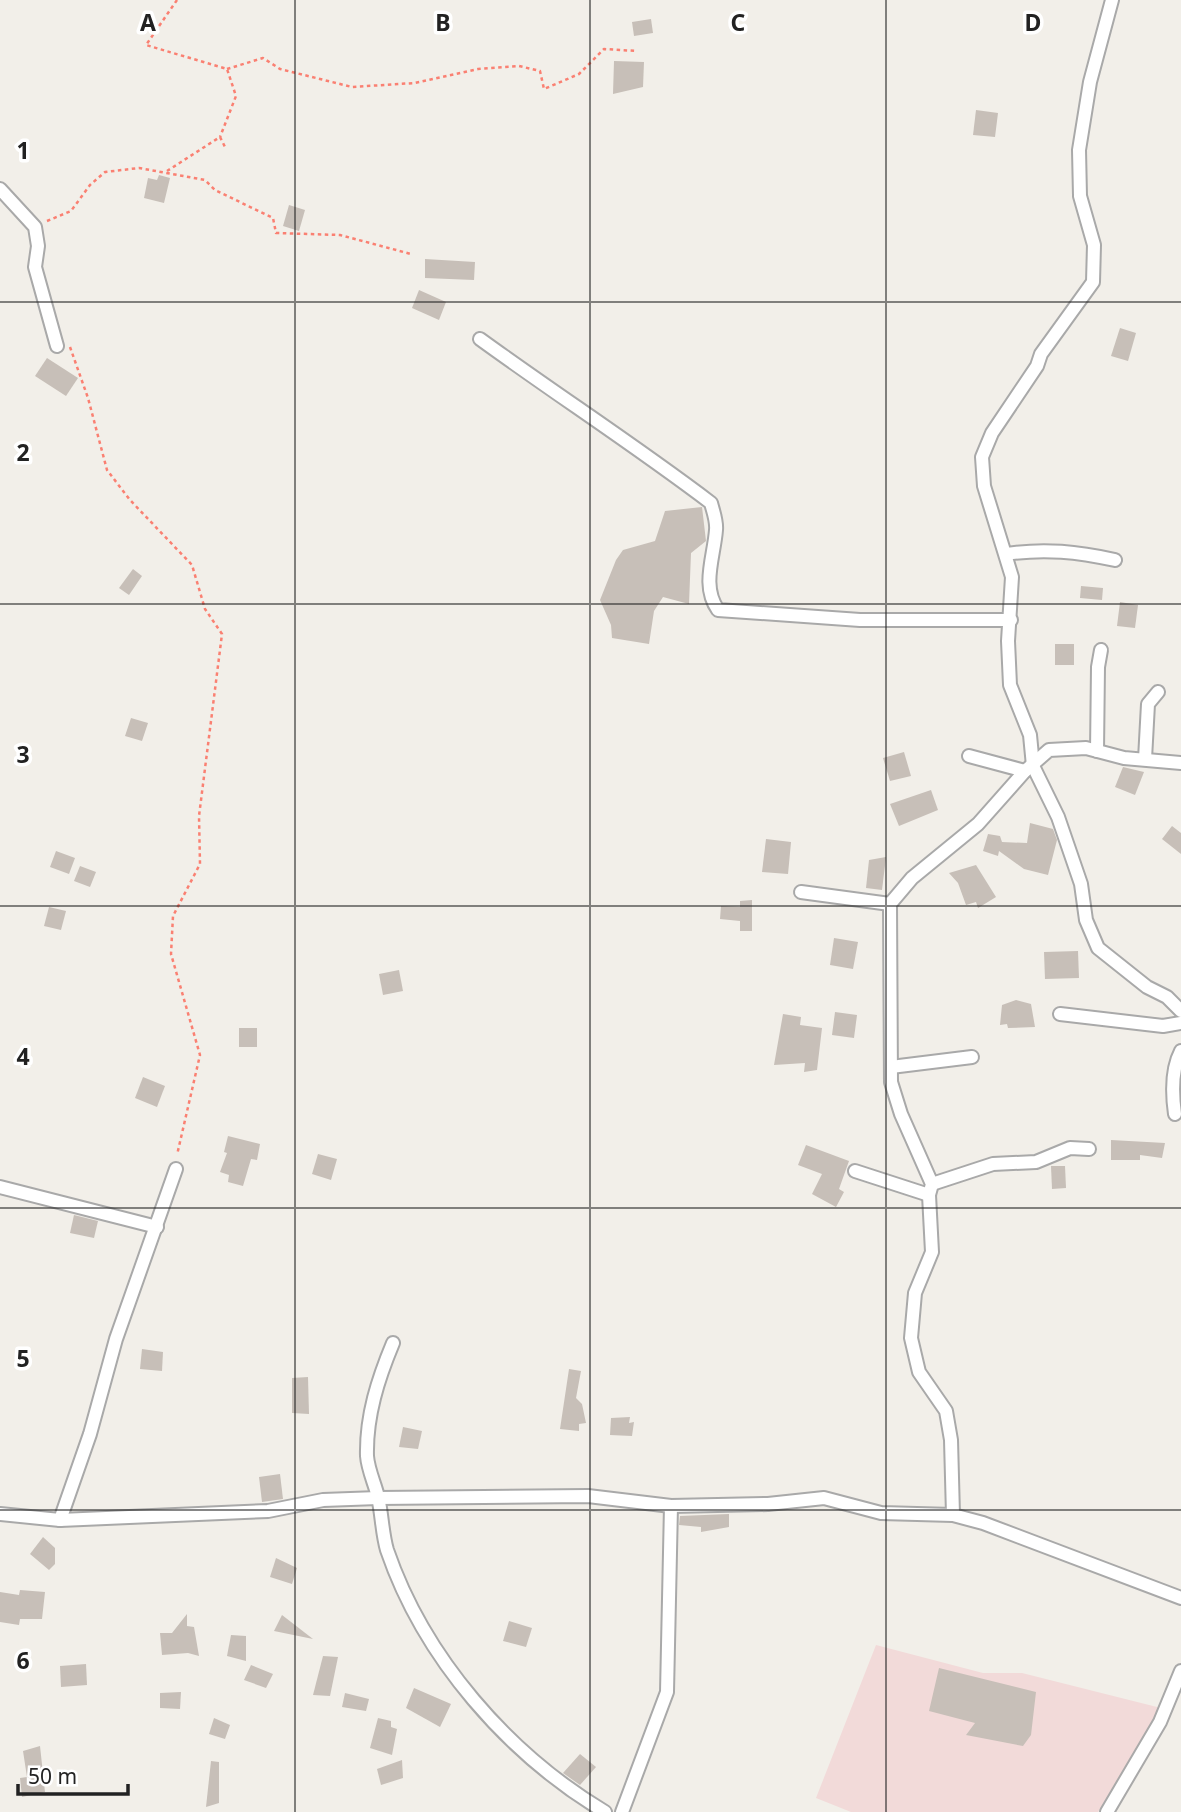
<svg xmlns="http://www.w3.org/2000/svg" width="1181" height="1812" viewBox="0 0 1181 1812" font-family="'Noto Sans',sans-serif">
<rect width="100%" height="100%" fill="#f2efe9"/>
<polygon fill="#f2dad9" points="876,1645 983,1673 1022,1673 1161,1708 1117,1786 1098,1812 851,1812 816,1798"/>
<g fill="#c7bfb8">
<polygon points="651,19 653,33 634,36 632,22"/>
<polygon points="614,61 644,62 643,87 613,94"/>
<polygon points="976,110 998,113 995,137 973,135"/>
<polygon points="159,175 170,178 164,203 144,198 148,178 157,180"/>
<polygon points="289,205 305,210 299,231 283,226"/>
<polygon points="425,259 475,262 474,280 425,278"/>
<polygon points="419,290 446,302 439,320 412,308"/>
<polygon points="1120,328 1136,333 1128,361 1111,356"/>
<polygon points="47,358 78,378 66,396 35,376"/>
<polygon points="702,507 706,541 691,553 689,604 663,597 654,611 649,644 612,638 611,625 600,600 616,560 623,550 655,541 665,511"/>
<polygon points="133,569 142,576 129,595 119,588"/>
<polygon points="1081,586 1103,588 1102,600 1080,598"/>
<polygon points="1120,602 1138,605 1135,628 1117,626"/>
<rect x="1055" y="644" width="19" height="21"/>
<polygon points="131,718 148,723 142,741 125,736"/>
<polygon points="904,752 911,776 890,781 883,758"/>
<polygon points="1123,767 1144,772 1135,795 1115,787"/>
<polygon points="931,790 938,810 899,826 890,804"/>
<polygon points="1030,823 1053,829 1057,840 1048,875 1024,869 999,851 998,856 983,851 988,834 1000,836 1002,842 1027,843"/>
<polygon points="1172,826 1181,833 1181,854 1162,839"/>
<polygon points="766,839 791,842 788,874 762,872"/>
<polygon points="56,851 75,858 69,874 50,867"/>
<polygon points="886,857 882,890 866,888 869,860"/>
<polygon points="976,865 996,897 978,908 976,902 966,905 958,883 949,873"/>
<polygon points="80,866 96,872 90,887 74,881"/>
<polygon points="752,900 752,931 740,931 740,921 720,919 721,906 740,907 740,901"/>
<polygon points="49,907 66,911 61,930 44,926"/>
<polygon points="834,938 858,942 853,969 830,965"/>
<polygon points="1078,951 1079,978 1045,979 1044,952"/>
<polygon points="399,970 403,991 383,995 379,974"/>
<polygon points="1016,1000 1031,1004 1035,1027 1008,1028 1007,1024 1000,1025 1002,1005"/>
<polygon points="835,1012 857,1015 854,1038 832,1035"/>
<polygon points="783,1014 801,1017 800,1025 822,1028 817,1070 804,1072 805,1063 774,1065"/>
<rect x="239" y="1028" width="18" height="19"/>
<polygon points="143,1077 165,1086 157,1107 135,1098"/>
<polygon points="228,1136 260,1144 257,1160 251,1159 243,1186 228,1182 229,1175 220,1172 227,1153 224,1152"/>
<polygon points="1111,1140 1165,1143 1162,1158 1140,1155 1140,1160 1111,1160"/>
<polygon points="806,1145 849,1161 839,1189 844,1192 836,1207 812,1194 822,1174 798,1165"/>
<polygon points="318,1154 337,1159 331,1180 312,1174"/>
<polygon points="1051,1166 1065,1166 1066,1188 1052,1189"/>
<polygon points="74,1215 98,1221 94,1238 70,1233"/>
<polygon points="142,1349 163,1352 162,1371 140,1369"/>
<polygon points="569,1369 581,1371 576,1398 582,1404 586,1423 579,1424 579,1431 560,1429"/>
<polygon points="308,1377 309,1414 292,1413 292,1378"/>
<polygon points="630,1417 629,1423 634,1422 632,1436 610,1435 611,1418"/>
<polygon points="403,1427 422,1431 418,1449 399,1447"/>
<polygon points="280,1474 283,1499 262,1502 259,1477"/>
<polygon points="729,1514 729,1527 701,1532 701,1527 679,1525 680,1516"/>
<polygon points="43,1537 55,1548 55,1564 49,1570 30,1554"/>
<polygon points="276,1558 297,1568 292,1584 270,1577"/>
<polygon points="20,1590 45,1592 42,1619 20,1619 19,1625 0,1622 0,1592 19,1595"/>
<polygon points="187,1614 187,1626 194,1627 199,1656 188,1653 162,1655 160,1633 172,1633"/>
<polygon points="282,1615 313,1639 274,1631"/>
<polygon points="509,1621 532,1628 526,1647 503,1641"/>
<polygon points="231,1635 246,1636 246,1661 227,1656"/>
<polygon points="323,1656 338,1657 330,1696 313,1695"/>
<polygon points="86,1664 87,1685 61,1687 60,1666"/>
<polygon points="251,1665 273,1674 266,1688 244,1680"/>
<polygon points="939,1668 1036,1692 1031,1735 1023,1746 966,1735 975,1723 929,1711"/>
<polygon points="414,1688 451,1704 440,1727 406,1708"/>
<polygon points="181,1692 180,1709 160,1708 160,1693"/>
<polygon points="345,1693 369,1699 366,1711 342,1707"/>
<polygon points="214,1718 230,1725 225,1739 209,1734"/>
<polygon points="378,1718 391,1721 391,1727 397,1729 392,1755 370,1748"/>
<polygon points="40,1746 45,1792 22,1797 20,1778 27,1777 23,1751"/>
<polygon points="580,1754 596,1767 580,1785 563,1773"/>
<polygon points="402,1760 403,1778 381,1785 377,1769"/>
<polygon points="211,1761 219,1762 219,1803 206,1807"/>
</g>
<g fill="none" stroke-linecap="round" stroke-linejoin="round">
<defs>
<g id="minor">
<polyline points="1112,0 1090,82 1079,150 1080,196 1094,245 1093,282 1041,354 1037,366 992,433 982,457 984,486 1012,577 1008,641 1010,685 1030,735 1033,766 1058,817 1081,884 1086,920 1098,948 1147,987 1167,997 1181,1011"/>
<polyline points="0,189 35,227 38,246 35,267 57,346"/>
<path d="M 480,339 C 557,395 636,446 711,503 C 713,511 717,521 716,530 C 714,557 701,586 718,610 L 860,620 L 1011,620"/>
<path d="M 1007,554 C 1045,548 1078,552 1115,560"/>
<polyline points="1097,751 1098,667 1101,650"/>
<polyline points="969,756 1025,771"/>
<polyline points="1145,759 1148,704 1158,692"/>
<polyline points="801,892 890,904"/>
<polyline points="1060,1014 1163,1026 1181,1023"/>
<polyline points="891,1067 972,1057"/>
<path d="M 1175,1114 C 1172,1093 1171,1070 1181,1051"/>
<polyline points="855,1171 929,1195 932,1184 901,1114 891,1082 890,904 912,878 978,824 1025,771 1049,750 1086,748 1124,758 1181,763"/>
<polyline points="932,1184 993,1164 1036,1162 1070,1148 1089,1149"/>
<polyline points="0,1187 157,1227"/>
<polyline points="929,1195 932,1252 915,1293 911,1338 919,1372 946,1411 951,1440 953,1515"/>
<path d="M 393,1343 C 378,1379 366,1416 367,1456 C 368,1470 375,1484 378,1497 C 382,1514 382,1533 387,1550 C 424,1658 508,1754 605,1812"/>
<polyline points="0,1514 60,1520 268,1511 323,1500 378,1498 588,1496 671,1506 768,1504 824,1498 881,1513 953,1515 983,1523 1181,1598"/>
<polyline points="60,1520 90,1434 116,1339 176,1169"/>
<polyline points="622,1812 667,1692 671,1506"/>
<polyline points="1107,1812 1160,1722 1181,1671"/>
</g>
</defs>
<use href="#minor" stroke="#a9a9a9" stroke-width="16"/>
<g stroke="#fa8072" stroke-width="2.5" stroke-dasharray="3.5 3.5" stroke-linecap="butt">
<polyline points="177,0 146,45 227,69 236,96 220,137"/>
<polyline points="227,69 263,58 280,69 352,87 415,83 478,69 519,66 540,71 544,89 579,74 604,49 637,51"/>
<polyline points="167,171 220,137 226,149"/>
<polyline points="47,221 71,211 90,185 105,172 139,168 205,180 215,190 273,218 276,233 340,235 411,254"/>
<polyline points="70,347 88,398 107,470 130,500 192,565 205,609 222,634 199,816 200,864 173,916 171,954 200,1055 177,1155"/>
</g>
<use href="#minor" stroke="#fff" stroke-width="12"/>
</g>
<path fill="none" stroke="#222" stroke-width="2" stroke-opacity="0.55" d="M 295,0 L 295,1812M 590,0 L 590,1812M 886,0 L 886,1812M 0,302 L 1181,302M 0,604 L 1181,604M 0,906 L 1181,906M 0,1208 L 1181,1208M 0,1510 L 1181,1510"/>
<g font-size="23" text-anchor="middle" font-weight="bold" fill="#222" stroke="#fff" stroke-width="7" stroke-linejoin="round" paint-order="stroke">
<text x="148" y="31">A</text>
<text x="443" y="31">B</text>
<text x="738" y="31">C</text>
<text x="1033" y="31">D</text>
<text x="23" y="159">1</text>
<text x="23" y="461">2</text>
<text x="23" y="763">3</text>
<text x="23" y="1065">4</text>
<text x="23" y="1367">5</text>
<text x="23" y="1669">6</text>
</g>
<path d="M18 1784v10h110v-10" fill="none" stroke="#222222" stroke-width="3.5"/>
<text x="28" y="1784" font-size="21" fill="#222222" stroke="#ffffff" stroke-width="5" paint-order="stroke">50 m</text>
</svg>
